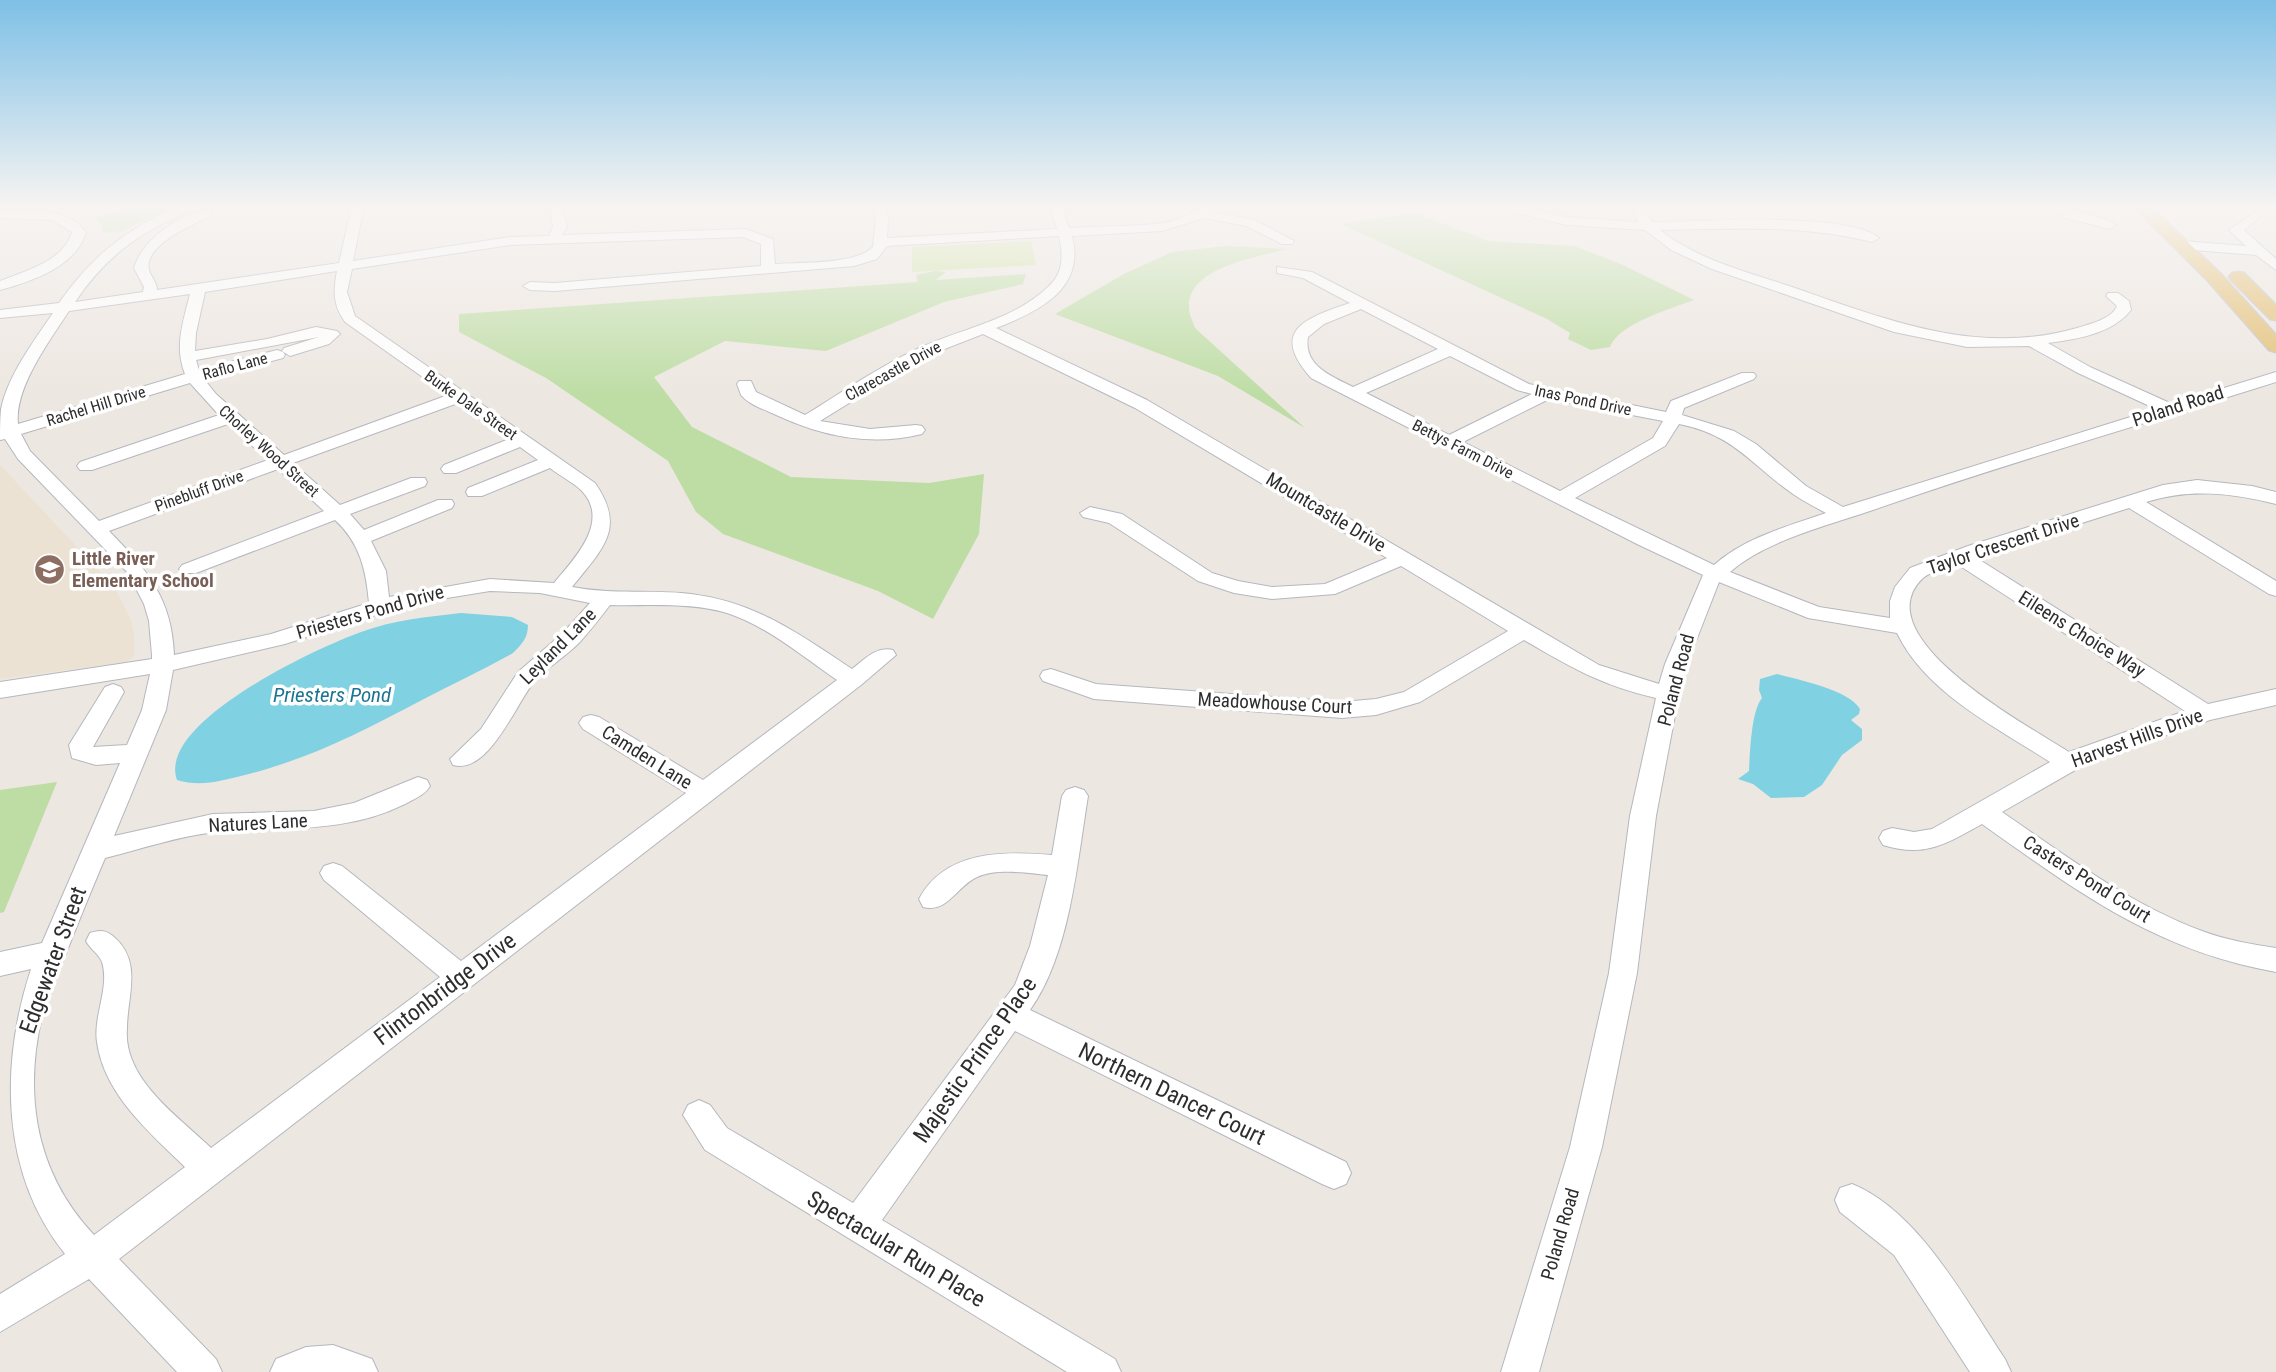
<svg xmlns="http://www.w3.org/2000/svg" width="2276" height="1372" viewBox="0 0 2276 1372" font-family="'Roboto Condensed',sans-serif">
<rect width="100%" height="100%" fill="#ede7e1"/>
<polygon fill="#ece2d3" points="0,465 106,578 118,594 131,620 134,636 134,656 126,662 0,679"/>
<g fill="#bddda4">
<polygon points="159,206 172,206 123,231 103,233 102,225 95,218 109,213"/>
<path d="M 1415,213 L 1488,241 L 1574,246 L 1621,264 L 1694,300 C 1671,309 1619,323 1610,347 L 1591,350 L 1568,339 L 1570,333 L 1547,319 L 1341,224 Z"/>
<path d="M 1226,246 L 1286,249 C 1256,258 1188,267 1189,307 C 1189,314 1193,322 1195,328 L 1305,428 L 1218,376 L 1055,314 L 1124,274 L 1172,252 Z"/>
<polygon points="935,271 946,272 936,280 1026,274 1023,284 944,302 826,351 725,341 654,377 692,427 791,477 929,483 984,474 979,534 933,619 878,591 723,534 696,512 668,461 546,378 459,332 459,314 918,282 916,275"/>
<polygon points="57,782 4,912 0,913 0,790"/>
</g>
<polygon fill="#cde3a1" points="1031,241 1036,265 912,272 912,247"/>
<g fill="#80d2e3">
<path d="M 461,613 L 512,617 L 528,625 C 528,638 522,644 513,653 C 483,670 452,684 422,700 C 361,732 312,758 245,775 C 221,781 200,787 177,780 C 156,722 319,647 361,632 C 393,620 427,617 461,613 Z"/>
<path d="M 1777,674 C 1799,680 1849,690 1860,709 L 1859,714 L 1851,720 L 1862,729 L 1862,740 L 1842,755 L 1822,785 L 1804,797 L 1771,798 L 1753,784 L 1738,779 L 1749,771 C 1750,754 1751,711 1762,698 L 1759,690 L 1760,679 Z"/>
</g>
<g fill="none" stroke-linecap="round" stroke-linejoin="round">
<defs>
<g id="minor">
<path d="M 178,206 L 194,206 C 183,216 164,222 151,230 C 119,248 96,271 75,302 L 143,292 L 144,287 L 134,268 C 144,237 176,218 206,209 L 211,210 L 211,216 C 194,224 143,245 149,270 C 151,277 157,282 157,290 L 339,263 L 352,206 L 364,206 L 353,261 L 510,237 L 549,236 L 553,227 L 550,206 L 562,206 L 567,227 L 562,235 L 745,229 L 773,239 L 775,264 C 801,262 855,265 873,247 L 876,218 L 873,206 L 885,206 L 888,218 L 887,238 L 1057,229 L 1050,206 L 1062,206 L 1069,228 C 1100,226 1133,227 1164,223 C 1183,220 1197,206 1215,206 L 1211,212 L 1255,220 L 1294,241 L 1292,244 L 1282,244 L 1246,226 L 1204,218 L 1162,231 L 1072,236 C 1086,289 1038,312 996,328 L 1147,400 L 1599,665 L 1659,684 L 1665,664 L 1703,575 L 1639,545 L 1311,378 C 1269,331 1305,318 1350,303 L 1303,278 L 1277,273 L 1277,267 L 1312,272 L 1529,384 L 1666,412 L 1671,401 L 1742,373 L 1754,373 L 1756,376 L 1754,379 L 1684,408 L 1682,415 L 1734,431 L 1756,444 L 1806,486 L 1843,507 L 2156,409 L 2078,373 L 2029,346 L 1967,347 L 1894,332 L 1712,269 L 1671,250 L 1645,230 L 1566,225 L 1500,209 L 1498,206 L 1517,206 L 1566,217 L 1638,222 L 1631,206 L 1643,206 L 1652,222 C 1697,222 1848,211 1879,238 L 1872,242 C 1802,224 1732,229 1660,230 C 1698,260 1747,272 1792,287 C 1885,319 1977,357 2077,328 C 2090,324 2112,319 2117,306 L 2106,296 L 2108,293 L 2118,293 L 2129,301 L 2131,310 C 2112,334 2077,339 2048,343 L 2090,367 L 2172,404 L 2276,372 L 2276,382 C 2141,425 2004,464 1870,511 C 1826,526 1765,541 1730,572 L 1819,607 L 1890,618 L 1890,601 L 1895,587 L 1910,568 L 1968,546 L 2163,485 L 2197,480 L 2252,486 L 2276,492 L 2276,504 C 2232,493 2190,488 2146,502 L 2276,581 L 2276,596 L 2269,594 L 2129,508 L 1975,557 L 2208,704 L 2276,689 L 2276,705 L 2210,720 L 2091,761 L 2002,812 C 2066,856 2129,904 2202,931 C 2226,940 2251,944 2276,948 L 2276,972 C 2156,951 2078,892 1982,824 C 1946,844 1924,858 1883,845 L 1879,838 L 1883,831 L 1892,828 L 1914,832 L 1932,829 L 2050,762 C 1996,727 1926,693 1897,633 L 1808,618 L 1719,582 L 1687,664 L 1679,694 L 1656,816 L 1637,973 L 1602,1147 L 1539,1372 L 1501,1372 L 1570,1147 L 1609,973 L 1630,816 L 1656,698 C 1601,685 1572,668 1524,640 L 1420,702 L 1376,715 L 1342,718 L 1094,699 L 1043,681 L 1040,676 L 1043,671 L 1051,669 L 1096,684 L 1342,702 L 1376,699 L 1404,692 L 1508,631 L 1401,566 L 1335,594 L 1272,599 L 1234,593 L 1198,581 L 1109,523 L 1083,517 L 1080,513 L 1090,507 L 1122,514 L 1212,573 L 1238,581 L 1272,587 L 1325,584 L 1387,558 L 1135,408 L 983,334 L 924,357 L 820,421 L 870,429 L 916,425 L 922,426 L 925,430 L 922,434 C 869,447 821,436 774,414 C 763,409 748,404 741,395 L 737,384 L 739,381 L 751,381 L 756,392 L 805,415 C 841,393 877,368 915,350 C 958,329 1014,321 1049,286 C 1064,272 1063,255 1059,236 L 887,246 L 877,259 L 854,266 L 555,291 L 530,290 L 523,286 L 530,282 L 555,283 L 761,266 L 761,244 L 743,237 L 510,245 L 352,269 L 347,292 L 355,316 L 595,483 C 627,529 602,549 572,587 C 615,595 651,589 691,594 C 756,602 799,634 852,669 C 865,659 876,646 893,650 L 896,655 L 861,685 L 119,1259 L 216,1359 L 222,1372 L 177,1372 L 89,1279 L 0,1332 L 0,1294 L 65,1254 C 0,1173 0,1064 31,969 L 0,976 L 0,952 L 42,943 L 120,763 L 96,765 L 72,758 L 69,745 L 105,687 L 113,684 L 121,687 L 124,692 L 93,747 L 127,745 L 142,710 L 150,674 L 0,698 L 0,682 L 152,659 L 152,655 L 149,621 L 144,604 L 128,573 L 18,459 L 5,439 L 0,440 C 0,429 0,420 1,409 C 8,375 34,341 53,313 L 0,318 L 0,310 L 59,303 C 95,253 123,232 178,206 ZM 337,271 C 333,292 333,305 345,322 L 448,395 L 284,455 L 216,394 L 204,379 L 283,358 L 285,355 L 283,352 L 277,350 L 199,370 L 196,360 L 319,337 L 284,348 L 282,351 L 290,356 L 329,344 L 340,334 L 337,331 L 316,327 L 267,339 L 195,351 L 196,333 L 205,292 ZM 190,294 C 183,322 174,347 185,374 L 18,424 C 14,388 50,340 69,311 ZM 1361,309 L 1438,349 L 1353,387 C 1332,376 1303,366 1308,337 L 1324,324 ZM 1450,356 L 1517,390 L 1532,394 L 1449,435 L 1366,393 ZM 190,383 L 219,415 L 80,462 L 77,466 L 80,470 L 92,470 L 228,424 L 268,460 L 99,521 L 30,451 L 21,434 ZM 1549,399 L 1663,421 L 1653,438 L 1560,491 L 1463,442 ZM 458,403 L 509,439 L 444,465 L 441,469 L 444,473 L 456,473 L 520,447 L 538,460 L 468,488 L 466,492 L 468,496 L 482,496 L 550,468 C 560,476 573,482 582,491 C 611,522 573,560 554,583 L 490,579 L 389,597 L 386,571 L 371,541 L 452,508 L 454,504 L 452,500 L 438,500 L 364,530 L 350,514 L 425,486 L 427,482 L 425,478 L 411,478 L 340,505 L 293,463 ZM 1679,424 C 1735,435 1751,465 1793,494 C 1803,501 1815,507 1826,513 C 1788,526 1744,538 1714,565 L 1575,498 L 1665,446 ZM 278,469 L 324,511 L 182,565 L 179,569 L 182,573 L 196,573 L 335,520 C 360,543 366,570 369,603 L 271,634 L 174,655 C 172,598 147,570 109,531 ZM 1957,564 L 2185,711 L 2069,752 C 2032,728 1861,637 1923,578 C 1931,571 1947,568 1957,564 ZM 490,591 L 540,593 L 590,603 L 563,633 L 518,672 L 481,729 L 450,759 L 453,765 C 489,775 516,703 534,682 C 547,667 565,657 579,643 C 590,631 600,618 610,605 C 648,606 690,602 727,613 C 767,626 803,657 837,680 L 703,780 L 599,717 L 591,715 L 583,717 L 579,723 L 583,729 L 686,793 L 461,961 L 342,866 L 333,863 L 324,866 L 320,873 L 324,880 L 440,977 L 211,1148 C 184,1122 146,1095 132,1060 C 128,1050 126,1039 127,1028 C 127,997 143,962 114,937 C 106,930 100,930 90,933 L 86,941 C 90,949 99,954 102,962 C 110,987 93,1016 97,1042 C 104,1094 150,1133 185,1167 L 94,1235 C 32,1169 22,1086 46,1001 C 51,984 60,968 67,951 C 79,920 92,889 105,858 C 141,849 179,836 215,832 C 281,826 342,835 405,804 C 414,799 425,795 430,786 L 427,780 L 418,777 L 354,803 L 314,811 L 213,814 L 114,836 L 166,710 L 173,670 L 285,644 L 410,604 Z"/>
<path d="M 2048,206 C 2060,206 2108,218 2116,225 L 2110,229 L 2065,218 Z"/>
<path d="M 0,210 C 29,210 66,206 86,232 C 77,266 31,282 0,290 L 0,281 C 25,271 64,261 72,232 L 52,220 L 0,218 Z"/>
<polygon points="2255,212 2261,216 2244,230 2276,259 2276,270 2256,255 2181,249 2174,245 2181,241 2246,246 2229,230"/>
<path d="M 1075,787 L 1084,790 L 1088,796 C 1077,863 1070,954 1030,1010 L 1346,1162 L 1351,1173 L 1346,1184 L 1334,1189 L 1322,1184 L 1015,1031 L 882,1220 L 1115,1359 L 1121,1372 L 1067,1372 L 705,1150 L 683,1115 L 688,1105 L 699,1100 L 710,1105 L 727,1128 L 853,1203 L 1015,985 L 1030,946 L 1048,875 C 1026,873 998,868 977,877 C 957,886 947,914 923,907 L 919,899 C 945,850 1004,851 1052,855 L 1062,796 L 1066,790 Z"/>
<path d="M 1852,1184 C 1919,1211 1966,1301 2005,1359 L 2011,1372 L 1970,1372 L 1894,1255 L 1840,1212 L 1835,1200 L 1840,1188 Z"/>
<polygon points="333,1345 372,1359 378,1372 270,1372 276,1359 306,1347"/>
</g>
<g id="major">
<polygon points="2133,206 2150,206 2220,273 2276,335 2276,352 2269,350 2208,281"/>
<polygon points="2238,272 2244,273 2276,305 2276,320 2270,319 2232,281 2229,277 2232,273"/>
</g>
</defs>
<use href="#minor" stroke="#b5b7bf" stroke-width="2"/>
<use href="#major" stroke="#c4c4c4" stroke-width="3"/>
<use href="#minor" fill="#fff" fill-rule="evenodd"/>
<use href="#major" fill="#e3be70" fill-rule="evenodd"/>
</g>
<linearGradient id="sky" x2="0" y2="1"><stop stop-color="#7ec0e6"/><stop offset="0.52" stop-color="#f7f4f2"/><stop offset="1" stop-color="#f7f4f2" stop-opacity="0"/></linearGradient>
<rect width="2276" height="398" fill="url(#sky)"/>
<defs>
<symbol id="school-disc" viewBox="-11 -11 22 22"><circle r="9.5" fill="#8d6e63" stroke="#fff"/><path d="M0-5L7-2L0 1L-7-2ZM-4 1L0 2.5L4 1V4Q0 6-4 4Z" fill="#fff"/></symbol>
</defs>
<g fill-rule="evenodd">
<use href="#school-disc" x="32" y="552" width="35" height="35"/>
</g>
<g text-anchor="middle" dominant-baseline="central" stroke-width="7" stroke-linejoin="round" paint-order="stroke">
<g font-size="16" fill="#2d2d2d" stroke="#fff">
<text transform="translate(235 366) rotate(-15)">Raflo Lane</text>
<text transform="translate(893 371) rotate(-29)">Clarecastle Drive</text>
<text transform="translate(1583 400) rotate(12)">Inas Pond Drive</text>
<text transform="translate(471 405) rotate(35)">Burke Dale Street</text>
<text transform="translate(96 406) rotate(-17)">Rachel Hill Drive</text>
<text transform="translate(1463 449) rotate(27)">Bettys Farm Drive</text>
<text transform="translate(269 451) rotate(42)">Chorley Wood Street</text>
<text transform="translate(199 491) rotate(-20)">Pinebluff Drive</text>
</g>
<g font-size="19" fill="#2d2d2d" stroke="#fff">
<text transform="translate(2178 406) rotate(-18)">Poland Road</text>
<text transform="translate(1326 512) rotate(31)">Mountcastle Drive</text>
<text transform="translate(2003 544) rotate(-18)">Taylor Crescent Drive</text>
<text transform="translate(370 612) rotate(-16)">Priesters Pond Drive</text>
<text transform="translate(2082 634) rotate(32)">Eileens Choice Way</text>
<text transform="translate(558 646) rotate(-45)">Leyland Lane</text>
<text transform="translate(1676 680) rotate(-75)">Poland Road</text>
<text transform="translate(1275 703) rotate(3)">Meadowhouse Court</text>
<text transform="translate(2137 738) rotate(-20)">Harvest Hills Drive</text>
<text transform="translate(647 757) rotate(32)">Camden Lane</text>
<text transform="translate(258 823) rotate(-3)">Natures Lane</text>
<text transform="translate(2087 879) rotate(32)">Casters Pond Court</text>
<text transform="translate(1560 1234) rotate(-74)">Poland Road</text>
</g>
<g font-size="19" font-weight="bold" fill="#785e54" stroke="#fff" text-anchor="start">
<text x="72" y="558">Little River<tspan x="72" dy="22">Elementary School</tspan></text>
</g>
<g font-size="21" font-style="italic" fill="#1c7492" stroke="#fff">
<text x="332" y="695">Priesters Pond</text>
</g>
<g font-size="23" fill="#2d2d2d" stroke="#fff">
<text transform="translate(53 960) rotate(-70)">Edgewater Street</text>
<text transform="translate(445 989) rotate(-37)">Flintonbridge Drive</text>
<text transform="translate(975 1060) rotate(-55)">Majestic Prince Place</text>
<text transform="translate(1172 1094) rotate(26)">Northern Dancer Court</text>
<text transform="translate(896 1249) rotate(31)">Spectacular Run Place</text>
</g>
</g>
</svg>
